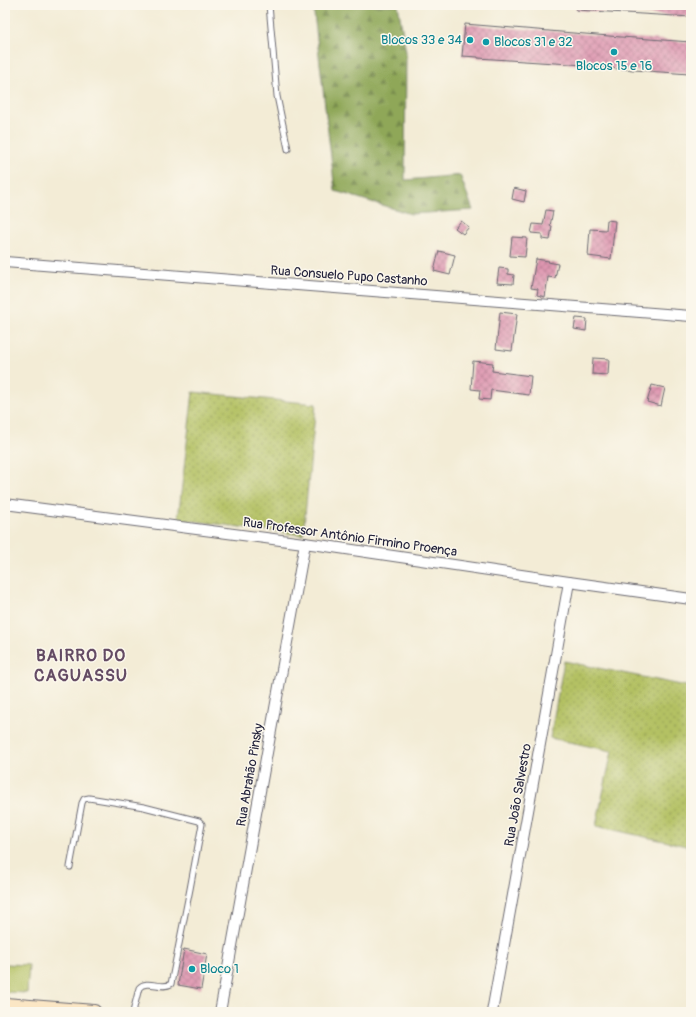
<svg xmlns="http://www.w3.org/2000/svg" width="696" height="1017" viewBox="0 0 696 1017" font-family="Pangolin,sans-serif">
<defs>
<pattern id="grass-dots" width="8" height="8" patternUnits="userSpaceOnUse"><rect width="8" height="8" fill="#b4c163"/><path d="M2 2h.1M6 6h.1" fill="none" stroke="#929c53" stroke-width="1.8" stroke-linecap="round"/></pattern>
<pattern id="forest-firs" width="22" height="20" patternUnits="userSpaceOnUse"><rect width="22" height="20" fill="#8fa759"/><path d="M5 1l3.5 6h-7zM16 11l3.5 6h-7z" fill="#74884b"/></pattern>
<pattern id="building-cross-hatch" width="8" height="8" patternUnits="userSpaceOnUse"><rect width="8" height="8" fill="#de96b0"/><path d="M0 0l8 8M0 8l8-8" fill="none" stroke="#b47a90"/></pattern>
</defs>
<rect width="100%" height="100%" fill="#fbf7ec"/>
<filter id="ink" filterUnits="userSpaceOnUse"><feTurbulence type="fractalNoise" baseFrequency=".025" numOctaves="2"/><feDisplacementMap in="SourceGraphic" scale="8" xChannelSelector="R" yChannelSelector="G"/><feConvolveMatrix kernelMatrix="1 2 1 2 8 2 1 2 1" color-interpolation-filters="sRGB"/></filter>
<filter id="wash" filterUnits="userSpaceOnUse"><feTurbulence type="fractalNoise" baseFrequency=".012" numOctaves="4" result="noise"/><feDisplacementMap in="SourceGraphic" scale="16" xChannelSelector="R" yChannelSelector="G"/><feGaussianBlur stdDeviation="0.9" result="paint"/><feColorMatrix in="noise" values="0 0 0 0 0 0 0 0 0 0 0 0 0 0 0 0 0 1.4 0 .05"/><feComposite in="paint" operator="in"/></filter>
<g filter="url(#wash)">
<rect width="100%" height="100%" fill="#f3ecd6"/>
<g fill="url(#grass-dots)" stroke="#6b724f">
<polygon points="193,392 316,404 303,535 178,519"/>
<polygon points="564,661 691,687 691,847 596,826 612,751 550,738"/>
</g>
<polygon fill="url(#forest-firs)" stroke="#58644a" points="313,5 398,5 406,52 405,180 460,175 473,210 411,214 335,191"/>
<polygon fill="#b4c163" stroke="#6b724f" points="5,964 29,965 27,993 5,992"/>
<g id="blocks">
<g fill="url(#building-cross-hatch)">
<polygon points="576,5 691,5 691,17 576,10"/>
<polygon points="465,24 621,37 691,42 689,74 606,68 606,67 570,64 478,58 478,57 462,56"/>
<polygon points="514,188 526,191 524,202 512,199"/>
<polygon points="546,210 553,211 550,226 552,226 550,240 542,239 542,234 531,233 533,224 543,225"/>
<polygon points="607,220 615,221 611,259 588,256 590,229 606,230"/>
<polygon points="461,221 469,227 463,234 455,228"/>
<polygon points="512,237 527,238 525,257 510,256"/>
<polygon points="439,251 455,255 450,275 434,271"/>
<polygon points="536,259 549,261 548,262 558,264 555,278 548,277 545,297 537,295 538,289 531,288"/>
<polygon points="499,268 508,269 508,274 514,275 513,284 497,283"/>
<polygon points="500,312 517,314 512,351 496,349"/>
<polygon points="576,318 587,319 586,331 574,329"/>
<polygon points="593,358 609,359 608,375 592,374"/>
<polygon points="473,361 493,363 492,371 531,376 529,395 491,390 490,400 479,399 480,390 471,389"/>
<polygon points="652,385 665,388 661,406 647,402"/>
<polygon points="184,949 207,954 201,989 178,985"/>
</g>
</g>
</g>
<g filter="url(#ink)">
<use href="#blocks" fill-opacity="0" stroke="#6b6971" stroke-width="1"/>
<g fill="none" stroke-linecap="round" stroke-linejoin="round">
<defs>
<g id="service">
<polyline points="269,5 277,96 288,149"/>
<path d="M 70,867 L 82,803 L 84,799 L 89,798 L 144,807 L 199,821 L 202,824 L 190,889 L 171,984 C 162,990 147,979 139,988 L 133,1012"/>
</g>
<g id="minor">
<polyline points="5,262 691,316"/>
<polyline points="5,504 319,545 569,582 691,599"/>
<polyline points="220,1012 305,543"/>
<polyline points="492,1012 569,582"/>
</g>
<polyline id="secondary" points="5,1005 94,1012"/>
</defs>
<use href="#service" stroke="#6b6971" stroke-width="7"/>
<use href="#minor" stroke="#6b6971" stroke-width="12"/>
<use href="#secondary" stroke="#6b6971" stroke-width="16"/>
<use href="#service" stroke="#fff" stroke-width="5"/>
<use href="#minor" stroke="#fff" stroke-width="10"/>
<use href="#secondary" stroke="#fbe6c4" stroke-width="14"/>
</g>
</g>
<g fill="#0f9aa8" stroke="#fbf7ec" stroke-width="1.5">
<circle cx="470" cy="40" r="4"/>
<circle cx="486" cy="42" r="4"/>
<circle cx="614" cy="52" r="4"/>
<circle cx="192" cy="969" r="4"/>
</g>
<g text-anchor="middle" dominant-baseline="central" stroke-width="3" stroke-linejoin="round" paint-order="stroke">
<g font-size="13" fill="#0d838f" stroke="#fbf7ec" text-anchor="start">
<text x="462" y="40" text-anchor="end">Blocos 33 e 34</text>
<text x="494" y="42">Blocos 31 e 32</text>
<text x="614" y="66" text-anchor="middle">Blocos 15 e 16</text>
<text x="200" y="969">Bloco 1</text>
</g>
<g font-size="13" fill="#22223b" stroke="#fbf7ec">
<text transform="translate(349 276) rotate(4)">Rua Consuelo Pupo Castanho</text>
<text transform="translate(350 537) rotate(8)">Rua Professor Antônio Firmino Proença</text>
<text transform="translate(250 775) rotate(-80)">Rua Abrahão Pinsky</text>
<text transform="translate(518 795) rotate(-80)">Rua João Salvestro</text>
</g>
<g font-size="17" font-weight="bold" letter-spacing="1" fill="#644b64" stroke="#fbf7ec">
<text x="81" y="655">BAIRRO DO<tspan x="81" dy="20">CAGUASSU</tspan></text>
</g>
</g>
<rect width="696" height="1017" fill="none" stroke="#fbf7ec" stroke-width="20"/>
</svg>
